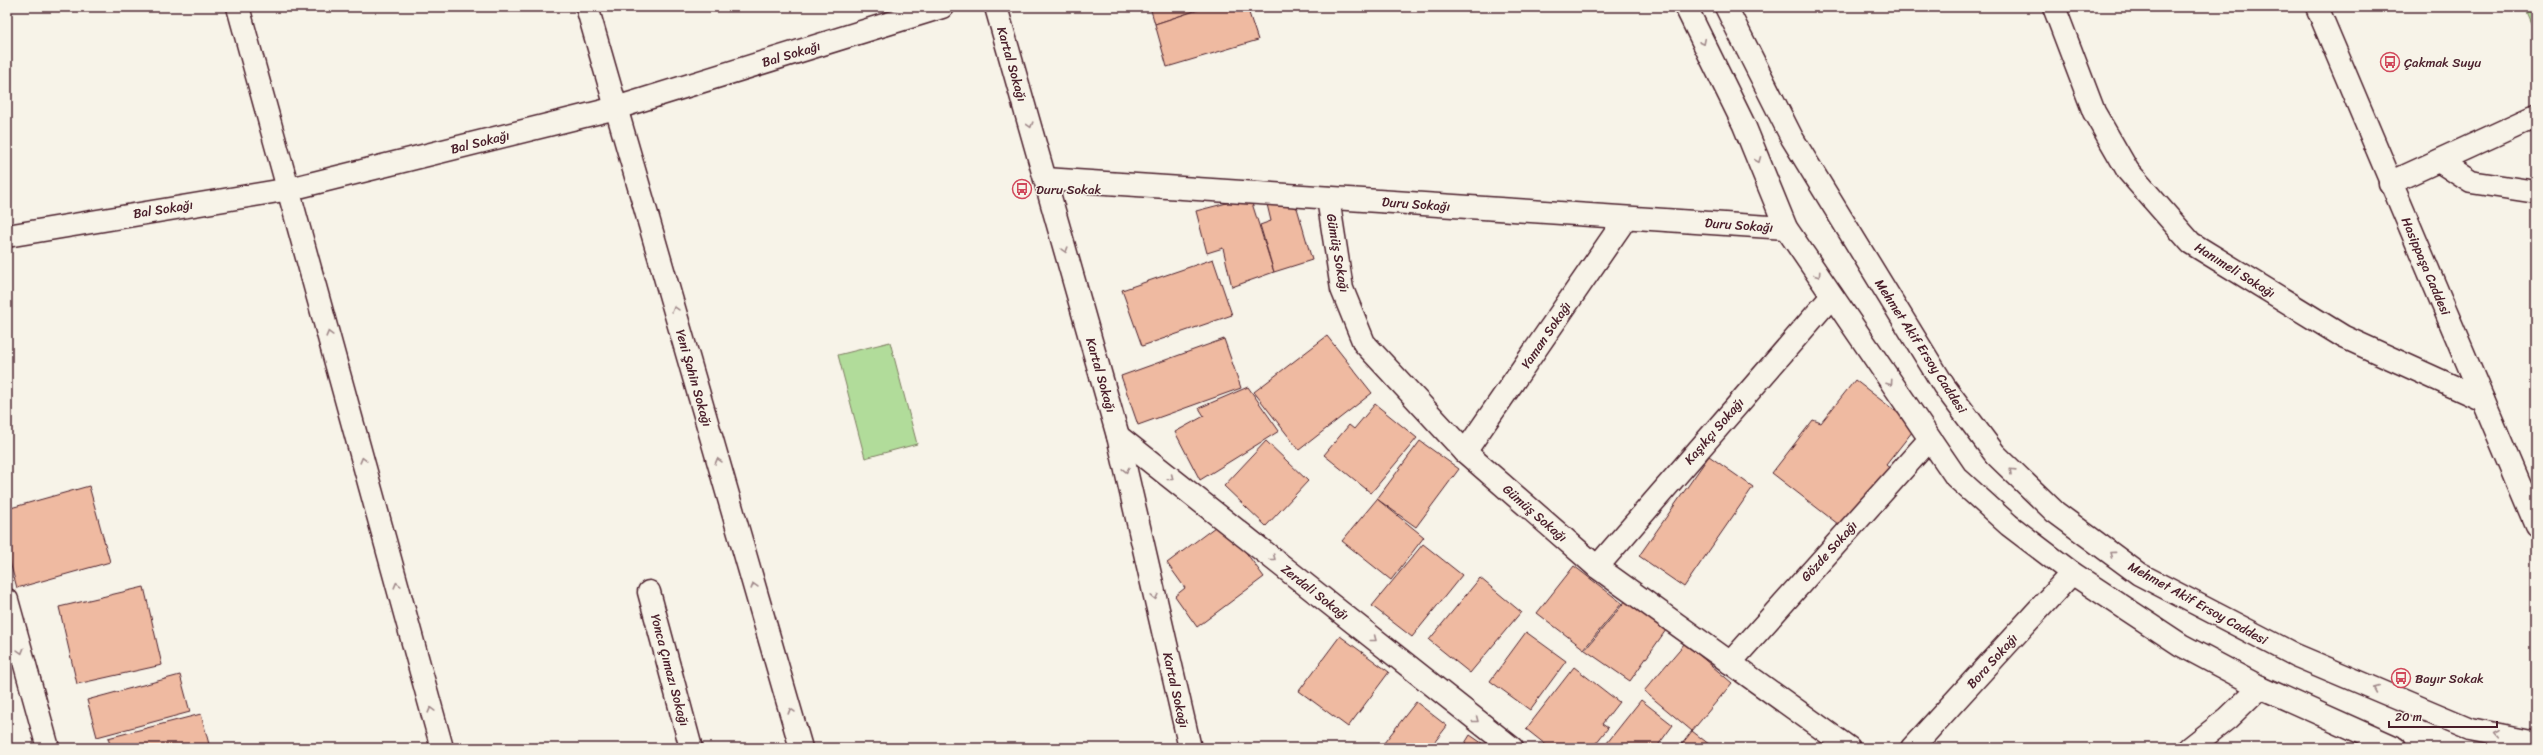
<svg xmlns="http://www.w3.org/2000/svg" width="2543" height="755" viewBox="0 0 2543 755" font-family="Sriracha,sans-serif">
<rect width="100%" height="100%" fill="#f7f3e8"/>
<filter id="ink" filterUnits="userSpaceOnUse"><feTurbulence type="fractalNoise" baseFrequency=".025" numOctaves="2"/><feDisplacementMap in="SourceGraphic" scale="8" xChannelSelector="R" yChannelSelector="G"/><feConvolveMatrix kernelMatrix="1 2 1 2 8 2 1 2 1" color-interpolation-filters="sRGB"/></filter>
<g filter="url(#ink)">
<g fill="#b1dc9a" stroke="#7e7e62">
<polygon points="2524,7 2536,7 2536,35"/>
<polygon points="890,342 917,444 865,458 838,355"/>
</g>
<g fill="#efbaa1" stroke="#4a1f2b">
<polygon points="1150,7 1207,7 1155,24"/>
<polygon points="1207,7 1247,7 1258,40 1167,67 1155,24"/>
<polygon points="1250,197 1274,272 1232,287 1223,248 1207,253 1196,211"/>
<polygon points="1266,200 1297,208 1312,260 1274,272 1260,225 1271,221"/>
<polygon points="1213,259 1232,315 1142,346 1122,290"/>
<polygon points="1327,336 1372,393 1299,450 1254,392"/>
<polygon points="1224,339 1241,388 1138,425 1121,376"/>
<polygon points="1855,380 1916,427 1886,465 1893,471 1847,531 1772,473 1813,420 1821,423"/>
<polygon points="1248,387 1279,431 1200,480 1175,432 1204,416 1199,408"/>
<polygon points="1375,404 1417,438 1371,493 1324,455 1349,425 1354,429"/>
<polygon points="1266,441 1308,481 1266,526 1224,486"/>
<polygon points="1420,441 1459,469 1416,527 1377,499"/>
<polygon points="1709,456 1753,487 1684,587 1639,556"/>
<polygon points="89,486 110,562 17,588 7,551 7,509"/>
<polygon points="1377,499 1424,537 1391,580 1342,541"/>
<polygon points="1223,521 1264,577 1197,627 1175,596 1185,588 1167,563"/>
<polygon points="1423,544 1462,575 1412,637 1372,606"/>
<polygon points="1574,566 1622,603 1584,649 1537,613"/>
<polygon points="1480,578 1521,612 1470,673 1429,640"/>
<polygon points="144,587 162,665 77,684 59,607"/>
<polygon points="1627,599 1666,630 1630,681 1585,650"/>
<polygon points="1526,632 1566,661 1530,710 1490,681"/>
<polygon points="1340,636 1389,672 1348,727 1299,691"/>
<polygon points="1685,643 1732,683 1692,731 1644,691"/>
<polygon points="1574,667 1619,702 1602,724 1608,728 1592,748 1550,748 1526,729"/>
<polygon points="180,675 190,712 97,737 87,700"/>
<polygon points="1641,700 1673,725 1656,748 1603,748"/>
<polygon points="1416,702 1447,726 1430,748 1380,748"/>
<polygon points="201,714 210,748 111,748 108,738"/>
<polygon points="1692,731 1714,748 1679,748"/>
<polygon points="1470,735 1489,748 1462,748"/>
</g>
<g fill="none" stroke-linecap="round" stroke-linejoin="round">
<defs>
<g id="minor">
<polyline points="238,7 442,748"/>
<polyline points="587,7 801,748"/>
<polyline points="996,7 1118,436 1190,748"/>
<polyline points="2054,7 2094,112 2128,171 2191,243 2344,337 2483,400"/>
<polyline points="2317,7 2536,525"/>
<polyline points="2439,161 2471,182 2536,192"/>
<polyline points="1045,179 1786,228"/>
<polyline points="2390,183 2536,116"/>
<polyline points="1328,198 1342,289 1364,343 1465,452 1597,567 1849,748"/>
<polyline points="7,236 290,189 616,108 942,7"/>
<polyline points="1118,436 1512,748"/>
<polyline points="1465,452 1626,218"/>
<polyline points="1597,567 1832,296"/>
<polyline points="649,592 691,748"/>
<polyline points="7,600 48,748"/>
<polyline points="1730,663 1929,440"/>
<polyline points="1912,748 2072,573"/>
<polyline points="2190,748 2228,718 2260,687"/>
</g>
<g id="secondary">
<polyline points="1686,7 1744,125 1786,228 1956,477 2009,525 2072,573 2181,645 2260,687 2396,748"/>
<polyline points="1726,7 1792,138 1944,386 1995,454 2055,512 2139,574 2295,655 2470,729 2536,742"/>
</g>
</defs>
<use href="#minor" stroke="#4a1f2b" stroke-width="25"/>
<use href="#secondary" stroke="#4a1f2b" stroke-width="25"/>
<use href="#minor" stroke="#f7f3e8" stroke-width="22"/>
<use href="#secondary" stroke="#f7f3e8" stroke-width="22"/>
</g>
<defs><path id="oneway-chevron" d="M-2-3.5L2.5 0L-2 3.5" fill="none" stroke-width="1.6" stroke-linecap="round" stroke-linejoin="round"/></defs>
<g stroke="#a0898a">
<use href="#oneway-chevron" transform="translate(1703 42) rotate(64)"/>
<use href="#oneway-chevron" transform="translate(1030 125) rotate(74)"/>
<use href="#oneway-chevron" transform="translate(1758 160) rotate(68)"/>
<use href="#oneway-chevron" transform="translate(1065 250) rotate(74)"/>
<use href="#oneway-chevron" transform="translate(1818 275) rotate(56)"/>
<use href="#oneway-chevron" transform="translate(675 309) rotate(-106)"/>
<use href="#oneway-chevron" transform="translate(329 334) rotate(-105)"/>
<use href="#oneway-chevron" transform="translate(1890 383) rotate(56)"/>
<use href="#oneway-chevron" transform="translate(363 460) rotate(-105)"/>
<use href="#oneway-chevron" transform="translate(718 461) rotate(-106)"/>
<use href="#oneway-chevron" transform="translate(1126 470) rotate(77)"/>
<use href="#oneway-chevron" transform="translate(2012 471) rotate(-136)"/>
<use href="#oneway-chevron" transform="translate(1171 478) rotate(38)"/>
<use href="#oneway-chevron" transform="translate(2112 554) rotate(-144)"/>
<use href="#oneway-chevron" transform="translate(1273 558) rotate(38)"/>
<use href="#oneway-chevron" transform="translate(397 585) rotate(-105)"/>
<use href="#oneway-chevron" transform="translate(754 586) rotate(-106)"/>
<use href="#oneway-chevron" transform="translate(1155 597) rotate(77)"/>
<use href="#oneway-chevron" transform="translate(1374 639) rotate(38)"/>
<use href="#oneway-chevron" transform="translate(21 651) rotate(74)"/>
<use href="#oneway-chevron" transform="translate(2376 689) rotate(-157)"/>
<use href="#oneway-chevron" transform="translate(431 710) rotate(-105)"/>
<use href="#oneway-chevron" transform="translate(791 711) rotate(-106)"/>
<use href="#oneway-chevron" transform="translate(1476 720) rotate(38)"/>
<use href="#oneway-chevron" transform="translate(2498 734) rotate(-169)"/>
</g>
</g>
<defs>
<symbol id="bus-ring" viewBox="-11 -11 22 22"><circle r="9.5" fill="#f7f3e8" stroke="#d1495b" stroke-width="1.5"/><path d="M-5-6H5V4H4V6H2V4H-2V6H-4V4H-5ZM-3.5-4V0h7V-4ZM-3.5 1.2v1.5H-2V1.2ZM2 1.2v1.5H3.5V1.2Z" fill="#d1495b"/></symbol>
</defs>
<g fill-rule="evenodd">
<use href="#bus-ring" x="2379" y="51" width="22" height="22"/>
<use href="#bus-ring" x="1011" y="178" width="22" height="22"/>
<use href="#bus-ring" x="2390" y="667" width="22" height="22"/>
</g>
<g text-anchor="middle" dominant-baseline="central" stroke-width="3" stroke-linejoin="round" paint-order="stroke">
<g font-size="13" fill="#4a1f2b" stroke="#f7f3e8">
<text transform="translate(791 54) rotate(-17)">Bal Sokağı</text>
<text transform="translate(1012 64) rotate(74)">Kartal Sokağı</text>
<text transform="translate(480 142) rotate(-14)">Bal Sokağı</text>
<text transform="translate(1416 204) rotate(4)">Duru Sokağı</text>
<text transform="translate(163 209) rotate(-9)">Bal Sokağı</text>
<text transform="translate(1739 225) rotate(4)">Duru Sokağı</text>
<text transform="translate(1338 253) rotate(80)">Gümüş Sokağı</text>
<text transform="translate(2426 266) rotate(67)">Hasippaşa Caddesi</text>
<text transform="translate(2235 270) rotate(32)">Hanımeli Sokağı</text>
<text transform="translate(1546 335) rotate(-56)">Yaman Sokağı</text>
<text transform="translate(1921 346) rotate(57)">Mehmet Akif Ersoy Caddesi</text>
<text transform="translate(1101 375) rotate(74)">Kartal Sokağı</text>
<text transform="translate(694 378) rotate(74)">Yeni Şahin Sokağı</text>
<text transform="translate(1714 431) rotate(-49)">Kaşıkçı Sokağı</text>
<text transform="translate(1535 513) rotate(41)">Gümüş Sokağı</text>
<text transform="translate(1829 551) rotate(-48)">Gözde Sokağı</text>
<text transform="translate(1315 592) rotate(38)">Zerdali Sokağı</text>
<text transform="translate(2198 603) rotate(29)">Mehmet Akif Ersoy Caddesi</text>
<text transform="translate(1992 661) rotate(-48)">Bora Sokağı</text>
<text transform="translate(670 670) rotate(75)">Yonca Çımazı Sokağı</text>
<text transform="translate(1176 690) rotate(77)">Kartal Sokağı</text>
</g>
<g font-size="13" fill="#4a1f2b" stroke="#f7f3e8" text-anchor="start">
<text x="2404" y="62">Çakmak Suyu</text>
<text x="1036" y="189">Duru Sokak</text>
<text x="2415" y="678">Bayır Sokak</text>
</g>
</g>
<rect width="2543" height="755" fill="none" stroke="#f7f3e8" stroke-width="24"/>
<rect x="12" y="12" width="2519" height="731" fill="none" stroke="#4a1f2b" stroke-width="1.5" filter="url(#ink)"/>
<path d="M2389 721v6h108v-6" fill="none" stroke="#4a1f2b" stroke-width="2"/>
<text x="2395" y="721" font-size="12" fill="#4a1f2b" stroke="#f7f3e8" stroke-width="3" paint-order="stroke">20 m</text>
</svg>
